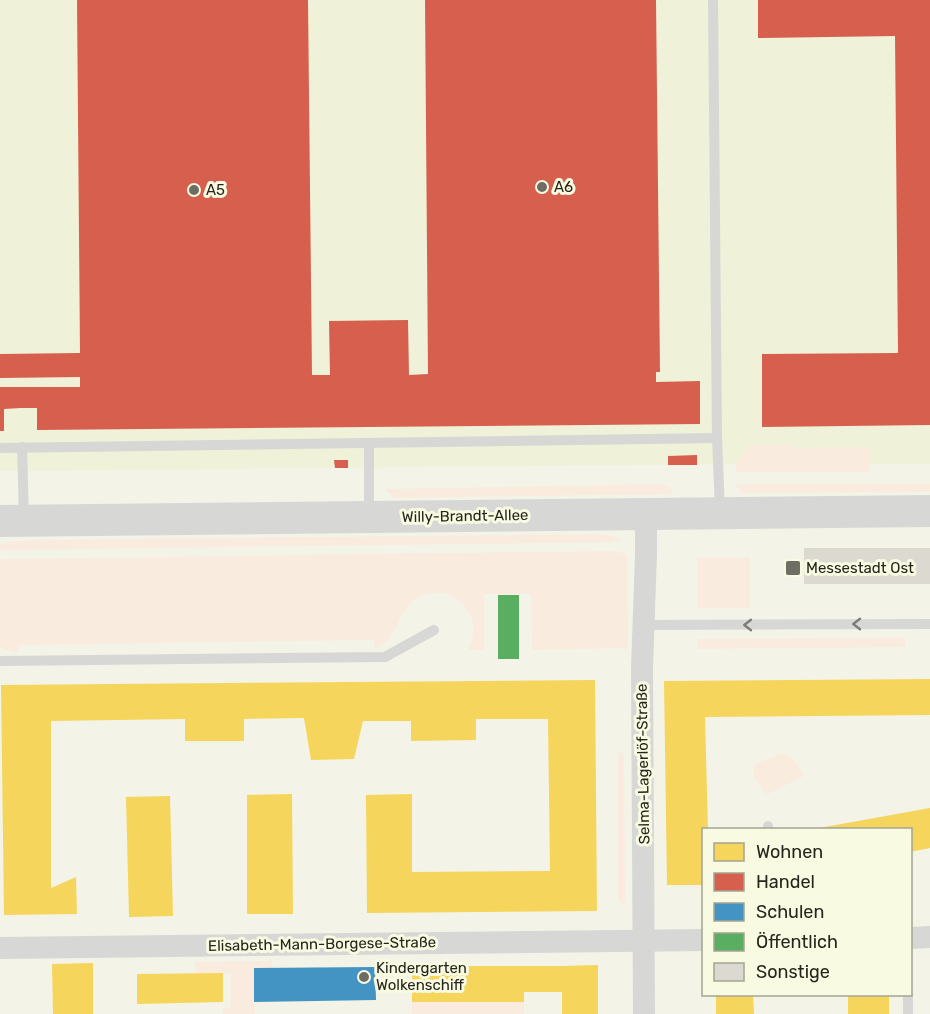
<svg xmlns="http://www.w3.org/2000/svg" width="930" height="1014" viewBox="0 0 930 1014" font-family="Rubik,sans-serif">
<rect width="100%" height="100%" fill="#f3f4e7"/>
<polygon fill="#eff1d9" points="0,0 930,0 930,464 736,464 0,471"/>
<g fill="#faebdf">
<polygon points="750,445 794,445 794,448 869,447 870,472 736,472 736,464"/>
<polygon points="662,484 670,487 673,494 393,498 385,489"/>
<polygon points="734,484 930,484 930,492 743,493"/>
<polygon points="604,534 617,538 622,542 0,550 0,545 8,542 29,540"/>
<path d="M 613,551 L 627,554 L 628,648 L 532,650 L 531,594 L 484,594 L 484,650 L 468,650 C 473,638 476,627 470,614 C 466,605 456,597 446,594 C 438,592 430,593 423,595 C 397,605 400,640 375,649 L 374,640 L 19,645 L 18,652 L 6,650 L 0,646 L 0,559 Z"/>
<rect x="697" y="557" width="53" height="51"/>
<polygon points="905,637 905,647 697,649 697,639"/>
<polygon points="618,752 624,754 625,905 619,902 618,898"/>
<path d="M 780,754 C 795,755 797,764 804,776 L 766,795 L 754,777 L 753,768 L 757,763 Z"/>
<polygon points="272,961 272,968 254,968 255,1014 223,1014 223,1008 231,1007 231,973 196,973 195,962"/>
<rect x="412" y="1002" width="112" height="12"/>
</g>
<g fill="#f6d55c">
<polygon points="930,679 930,715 705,717 708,830 704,830 704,885 667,885 664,681"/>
<polygon points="595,680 597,911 367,913 366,795 412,794 412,872 550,871 548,719 476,719 476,740 411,741 411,721 363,721 354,759 311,760 304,718 244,719 244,741 185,741 185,719 51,721 51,888 76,877 77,914 4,915 1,685"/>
<polygon points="292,794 293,914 247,914 247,795"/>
<polygon points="170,796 173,916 129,917 126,797"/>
<polygon points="930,808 930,848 910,852 910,830 819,830 819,828"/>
<polygon points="93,963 93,1014 53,1014 52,964"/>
<polygon points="598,965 598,1014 562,1014 562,992 524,992 524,1002 412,1002 412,966 561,966"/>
<polygon points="223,973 223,1002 137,1004 137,974"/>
<polygon points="716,994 753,994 754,1014 716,1014"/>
<rect x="848" y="994" width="41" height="20"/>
</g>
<g fill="#d6604d">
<polygon points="77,0 308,0 312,375 330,375 329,321 408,320 409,375 428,374 425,0 656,0 660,372 656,372 656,382 700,381 700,424 37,430 37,408 21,408 4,409 4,431 0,431 0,387 80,387 80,377 0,378 0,354 80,353"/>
<polygon points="758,0 930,0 930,425 762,427 762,354 898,353 895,36 758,38"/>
<polygon points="697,455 697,465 668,465 668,456"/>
<polygon points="334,460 348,460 348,468 335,468"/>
</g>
<polygon fill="#4393c3" points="375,967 376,1000 254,1002 254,968"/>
<rect fill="#5aae61" x="498" y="595" width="21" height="64"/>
<rect fill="#dcdad0" x="804" y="548" width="126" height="36"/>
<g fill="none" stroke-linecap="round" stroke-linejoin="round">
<g stroke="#d7d7d5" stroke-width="10">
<polyline points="713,0 717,438 720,510"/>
<polyline points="369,443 369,514"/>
<polyline points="22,447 24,518"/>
<polyline points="0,448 717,438"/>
<polyline points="644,625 930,624"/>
<polyline points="0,661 385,657 434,630"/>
<polyline points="768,826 768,830"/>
<polyline points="908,994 908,1014"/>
</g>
<g stroke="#d7d7d5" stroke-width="22">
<polyline points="910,938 930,937"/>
<polyline points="0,948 704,940"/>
<polyline points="644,1014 642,668 646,554 646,514"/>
</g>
<polyline stroke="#d7d7d5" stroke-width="32" points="0,521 930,511"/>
</g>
<defs><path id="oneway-chevron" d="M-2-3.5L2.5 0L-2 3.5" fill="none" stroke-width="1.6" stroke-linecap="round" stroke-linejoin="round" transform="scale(1.5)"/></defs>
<g stroke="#7e7e78">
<use href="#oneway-chevron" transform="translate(857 624) rotate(180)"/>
<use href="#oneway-chevron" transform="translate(748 625) rotate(180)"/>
</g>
<g fill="#6d6d63" stroke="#f8fae1" stroke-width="2">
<circle cx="542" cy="187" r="6"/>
<circle cx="194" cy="190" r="6"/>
<rect x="785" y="560" width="16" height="16" rx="3"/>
<circle cx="364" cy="977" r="6"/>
</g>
<g text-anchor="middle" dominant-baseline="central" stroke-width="6" stroke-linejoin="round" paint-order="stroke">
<g font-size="15" fill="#25251c" stroke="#f8fae1" text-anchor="start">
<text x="554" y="187">A6</text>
<text x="206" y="190">A5</text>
<text x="806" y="568">Messestadt Ost</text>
<text x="376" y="968">Kindergarten<tspan x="376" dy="17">Wolkenschiff</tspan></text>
</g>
<g font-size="15" fill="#25251c" stroke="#f8fae1">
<text transform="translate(465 516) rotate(-1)">Willy-Brandt-Allee</text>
<text transform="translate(643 764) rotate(-91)">Selma-Lagerlöf-Straße</text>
<text transform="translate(322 944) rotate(-1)">Elisabeth-Mann-Borgese-Straße</text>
</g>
</g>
<rect x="702" y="828" width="210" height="168" fill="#f8fae1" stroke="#a4a592" stroke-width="1.5"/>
<rect x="714" y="843" width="30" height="18" fill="#f6d55c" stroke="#a4a592" stroke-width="1.5"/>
<text x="756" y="858" font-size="18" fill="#25251c">Wohnen</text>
<rect x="714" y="873" width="30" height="18" fill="#d6604d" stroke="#a4a592" stroke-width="1.5"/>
<text x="756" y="888" font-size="18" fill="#25251c">Handel</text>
<rect x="714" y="903" width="30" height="18" fill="#4393c3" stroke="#a4a592" stroke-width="1.5"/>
<text x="756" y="918" font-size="18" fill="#25251c">Schulen</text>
<rect x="714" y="933" width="30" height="18" fill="#5aae61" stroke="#a4a592" stroke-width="1.5"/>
<text x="756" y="948" font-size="18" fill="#25251c">Öffentlich</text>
<rect x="714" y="963" width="30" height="18" fill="#dcdad0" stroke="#a4a592" stroke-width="1.5"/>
<text x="756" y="978" font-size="18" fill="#25251c">Sonstige</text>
</svg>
